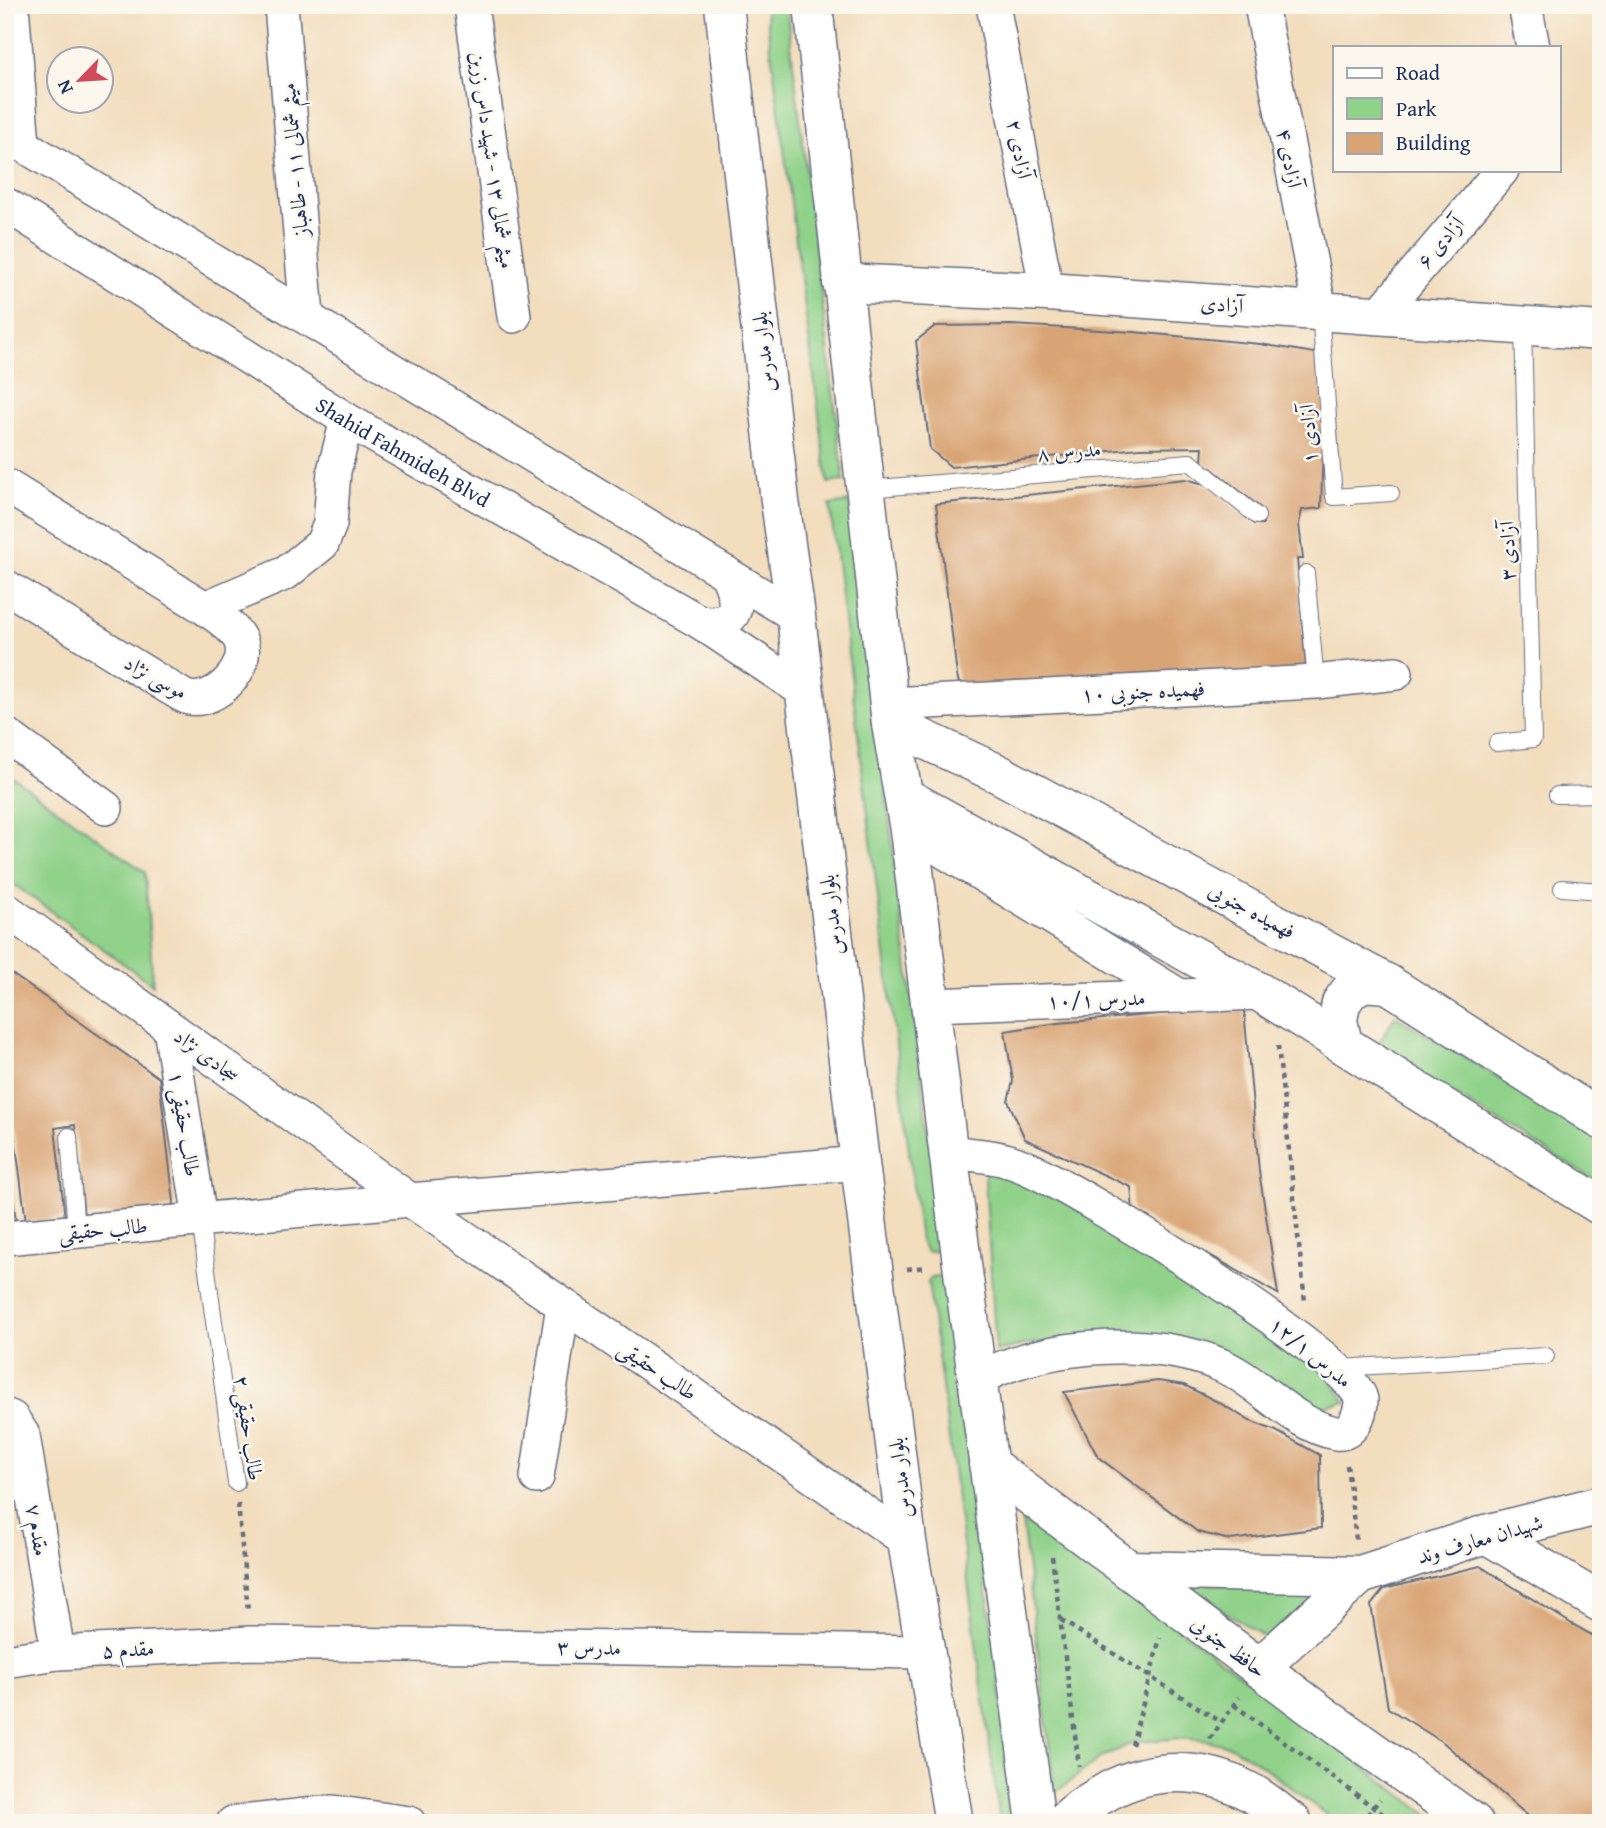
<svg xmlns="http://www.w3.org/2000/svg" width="1606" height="1828" viewBox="0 0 1606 1828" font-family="'Gentium Book Plus',Amiri,serif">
<rect width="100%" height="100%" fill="#fbf7ec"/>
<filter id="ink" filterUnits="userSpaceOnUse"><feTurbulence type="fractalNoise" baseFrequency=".0143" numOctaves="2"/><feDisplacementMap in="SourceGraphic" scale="14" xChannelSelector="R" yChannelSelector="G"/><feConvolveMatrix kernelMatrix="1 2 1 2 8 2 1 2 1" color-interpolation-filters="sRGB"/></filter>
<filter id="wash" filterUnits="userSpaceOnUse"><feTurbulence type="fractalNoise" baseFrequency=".00686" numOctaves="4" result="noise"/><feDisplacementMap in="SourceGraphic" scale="28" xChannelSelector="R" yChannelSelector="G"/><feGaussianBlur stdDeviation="1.57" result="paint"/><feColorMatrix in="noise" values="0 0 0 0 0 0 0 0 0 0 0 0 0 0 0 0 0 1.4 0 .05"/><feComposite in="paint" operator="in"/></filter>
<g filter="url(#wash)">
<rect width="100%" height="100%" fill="#f2ddbd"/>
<g fill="#90d28a" stroke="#568074" stroke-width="2">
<polygon points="765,5 786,5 844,481 828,483"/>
<polygon points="849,502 943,1247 935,1251 927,1252 920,1241 830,505"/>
<polygon points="5,772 145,872 153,985 5,878"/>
<polygon points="1395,1016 1601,1138 1601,1184 1376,1048"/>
<polygon points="984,1163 1070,1203 1322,1369 1346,1402 1323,1407 1309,1406 1256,1378 1033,1343 996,1351"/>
<polygon points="939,1277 945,1277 1018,1823 1000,1823 928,1281 932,1278"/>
<polygon points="1022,1521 1049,1537 1165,1618 1439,1823 1337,1823 1260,1764 1232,1747 1210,1741 1177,1738 1132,1743 1100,1758 1055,1793"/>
<polygon points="1182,1583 1314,1588 1318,1598 1273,1643"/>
</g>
<g id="blocks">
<g fill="#d9a474">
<polygon points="1012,325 1134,332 1260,344 1326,355 1321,508 1302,510 1299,524 1303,559 1297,559 1306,669 962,695 957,675 936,504 1186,479 1211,486 1254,524 1263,524 1262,509 1202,461 1203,447 1140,448 951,467 930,449 916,341 935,326"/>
<polygon points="5,969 159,1078 174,1202 171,1208 84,1217 75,1125 55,1128 65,1218 26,1222 11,1107 5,1109"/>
<polygon points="1244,1010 1259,1171 1278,1294 1133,1211 1131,1187 1025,1139 1008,1101 1013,1081 1005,1031 1058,1023 1193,1011"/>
<polygon points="5,1143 7,1143 16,1223 5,1224"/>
<polygon points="1158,1381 1184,1385 1218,1402 1250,1421 1276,1431 1320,1455 1321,1528 1230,1540 1198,1532 1098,1457 1064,1392"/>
<polygon points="1480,1566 1572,1624 1601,1640 1601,1823 1536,1823 1444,1743 1388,1708 1371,1605 1384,1589"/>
</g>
</g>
</g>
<g filter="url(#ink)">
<use href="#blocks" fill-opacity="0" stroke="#666c7f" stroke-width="2"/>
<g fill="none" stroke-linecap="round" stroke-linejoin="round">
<defs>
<g id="service">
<polyline points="1320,311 1334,497 1391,493"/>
<polyline points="866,489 1190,462 1257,516"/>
<polyline points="1306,573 1316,682"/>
<polyline points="1497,743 1533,739 1523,325"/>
<polyline points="1557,795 1601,794"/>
<polyline points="1562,888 1601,891"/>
<polyline points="69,1136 76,1231"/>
<polyline points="200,1219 236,1483"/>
<polyline points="1339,1368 1546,1356"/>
</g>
<g id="minor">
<polyline points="12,5 23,145"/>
<polyline points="281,5 307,316"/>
<polyline points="471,5 514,316"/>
<polyline points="993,5 1047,292"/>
<polyline points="1261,5 1320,311"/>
<polyline points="1525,5 1533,47"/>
<polyline points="5,134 796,616"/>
<path id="s1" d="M 5,204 L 347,420 L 700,622 L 805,692"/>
<polyline points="1379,315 1502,170"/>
<path d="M 5,485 L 205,608 C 217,617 235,627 241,642 C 250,668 216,703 189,698 C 183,697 176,691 170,688 L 5,586"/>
<polyline points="205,608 286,573 322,544 330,524 334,471 347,420"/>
<path d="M 700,622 C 741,627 741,603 726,573"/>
<polyline points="890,704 1316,682 1396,673"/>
<polyline points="5,734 106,808"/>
<polyline points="909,830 1180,996"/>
<polyline points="5,909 410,1200 907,1541"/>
<polyline points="931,1005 1261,993"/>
<polyline points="170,1028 200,1219"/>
<path d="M 948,1152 C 975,1155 1001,1156 1025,1167 C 1072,1186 1359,1362 1361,1400 C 1361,1414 1352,1436 1336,1433 C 1297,1426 1269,1392 1236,1373 C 1171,1334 1042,1341 977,1380"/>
<polyline points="5,1238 410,1200 860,1163"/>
<polyline points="5,1415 12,1418 23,1435 58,1653"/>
<polyline points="537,1477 563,1305"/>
<polyline points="5,1661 58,1653 251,1643 926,1652"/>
<polyline points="233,1823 333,1812 409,1823"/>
</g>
<g id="tertiary">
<polyline points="842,283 1047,292 1601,331"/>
<polyline points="891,724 999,774 1388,984 1601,1120"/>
<polyline points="905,797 1261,993 1601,1206"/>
<polyline points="1343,1045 1338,1020 1341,1003 1349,992 1362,982 1388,984"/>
<polyline points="988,1464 1329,1720 1474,1823"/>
<polyline points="1486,1534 1601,1603"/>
<polyline points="1129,1570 1360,1575 1486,1534 1601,1505"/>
<polyline points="1259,1668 1360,1575"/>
<path d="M 1064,1823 C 1075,1809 1093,1800 1108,1791 C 1152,1767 1203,1767 1248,1791 C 1264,1799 1278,1812 1293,1823"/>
</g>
<g id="secondary">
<polyline points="724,5 780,501 796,616 860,1163 907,1541 954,1823"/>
<polyline points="813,5 891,724 909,830 962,1264 1036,1823"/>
</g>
</defs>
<use href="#service" stroke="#666c7f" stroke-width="18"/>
<use href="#minor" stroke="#666c7f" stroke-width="36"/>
<use href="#tertiary" stroke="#666c7f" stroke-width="41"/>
<use href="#secondary" stroke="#666c7f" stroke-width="41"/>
<g stroke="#666c7f" stroke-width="4.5" stroke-dasharray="5 5" stroke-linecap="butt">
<polyline points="1278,1046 1305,1302"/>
<polyline points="907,1269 926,1267"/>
<polyline points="1347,1465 1356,1540"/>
<polyline points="238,1504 248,1611"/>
<polyline points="1052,1556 1079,1766"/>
<polyline points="1061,1620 1221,1722"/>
<polyline points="1234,1705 1395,1823"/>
<polyline points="1210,1739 1239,1697"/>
<polyline points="1132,1745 1160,1638"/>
<polyline points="1361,1823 1380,1799"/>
</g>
<use href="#service" stroke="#fff" stroke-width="16"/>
<use href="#minor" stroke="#fff" stroke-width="33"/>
<use href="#tertiary" stroke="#fff" stroke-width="38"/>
<use href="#secondary" stroke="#fff" stroke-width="38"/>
</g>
</g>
<g text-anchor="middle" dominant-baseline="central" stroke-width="5" stroke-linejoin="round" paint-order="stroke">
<g font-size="21" fill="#1b2f5e" stroke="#fbf7ec">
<text transform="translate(1020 149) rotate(79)">آزادی ۲</text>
<text transform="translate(1290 158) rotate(79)">آزادی ۴</text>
<text transform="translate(294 160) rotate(-95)">میثم شمالی ۱۱ - طاهباز</text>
<text transform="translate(493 160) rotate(82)">میثم شمالی ۱۳ - شهید داس زرین</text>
<text transform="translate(1440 242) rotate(-50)">آزادی ۶</text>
<text transform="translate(1222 304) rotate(4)">آزادی</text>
<text transform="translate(763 352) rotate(-96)">بلوار مدرس</text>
<text transform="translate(1308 434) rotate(-94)">آزادی ۱</text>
<text stroke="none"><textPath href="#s1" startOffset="469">Shahid Fahmideh Blvd</textPath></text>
<text transform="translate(1069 451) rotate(-5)">مدرس ۸</text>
<text transform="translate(1507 551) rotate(-91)">آزادی ۳</text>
<text transform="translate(156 677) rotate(29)">موسی نژاد</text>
<text transform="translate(1143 691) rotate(-3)">فهمیده جنوبی ۱۰</text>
<text transform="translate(1252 910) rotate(28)">فهمیده جنوبی</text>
<text transform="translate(831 915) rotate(-97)">بلوار مدرس</text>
<text transform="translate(1096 999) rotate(-2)">مدرس ۱۰/۱</text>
<text transform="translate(207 1055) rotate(36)">سجادی نژاد</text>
<text transform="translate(185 1124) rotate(81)">طالب حقیقی ۱</text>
<text transform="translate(103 1229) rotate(-5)">طالب حقیقی</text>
<text transform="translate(1311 1352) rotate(39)">مدرس ۱۲/۱</text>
<text transform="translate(658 1370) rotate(34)">طالب حقیقی</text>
<text transform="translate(249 1428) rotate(82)">طالب حقیقی ۲</text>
<text transform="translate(900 1478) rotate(-97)">بلوار مدرس</text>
<text transform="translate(38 1530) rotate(81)">مقدم ۷</text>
<text transform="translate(1480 1539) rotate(-16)">شهیدان معارف وند</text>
<text transform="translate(1229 1646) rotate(37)">حافظ جنوبی</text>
<text transform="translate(589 1647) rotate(1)">مدرس ۳</text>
<text transform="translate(128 1649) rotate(-3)">مقدم ۵</text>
</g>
</g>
<rect width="1606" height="1828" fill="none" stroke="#fbf7ec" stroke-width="28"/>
<rect x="1333" y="46" width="228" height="126" fill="#fbf7ec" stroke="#a1a7b3" stroke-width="2"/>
<rect x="1347" y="68" width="35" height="10" fill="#ffffff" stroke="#a1a7b3" stroke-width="2"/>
<text x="1396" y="80" font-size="21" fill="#1b2f5e">Road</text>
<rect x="1347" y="98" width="35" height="21" fill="#90d28a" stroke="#a1a7b3" stroke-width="2"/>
<text x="1396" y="116" font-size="21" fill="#1b2f5e">Park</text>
<rect x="1347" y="133" width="35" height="21" fill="#d9a474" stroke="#a1a7b3" stroke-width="2"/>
<text x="1396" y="150" font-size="21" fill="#1b2f5e">Building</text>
<g transform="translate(80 80) rotate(245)"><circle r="33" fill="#fbf7ec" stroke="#a1a7b3" stroke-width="2"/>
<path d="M0-5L12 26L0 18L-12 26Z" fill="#d1495b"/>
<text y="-10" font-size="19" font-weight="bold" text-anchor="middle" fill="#1b2f5e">N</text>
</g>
</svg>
